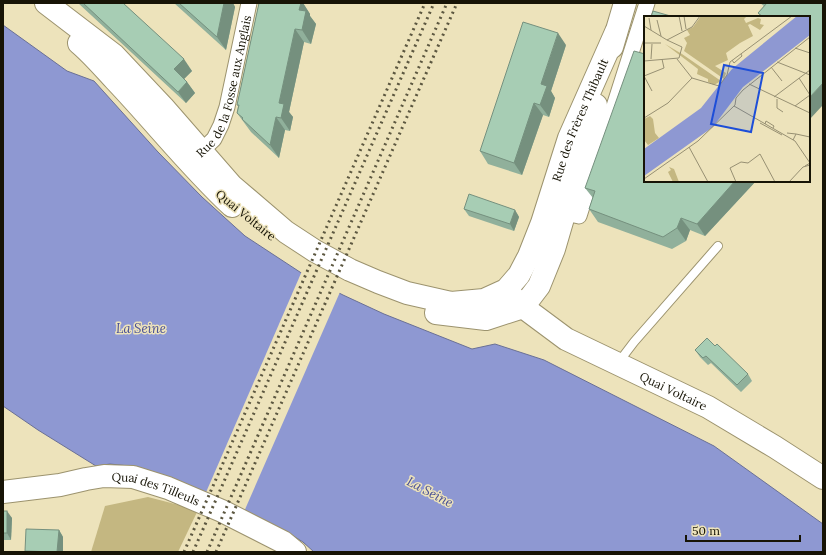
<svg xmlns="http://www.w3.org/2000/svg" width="826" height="555" viewBox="0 0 826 555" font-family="Lora,serif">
<rect width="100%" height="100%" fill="#ede3bb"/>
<polygon fill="#c4b781" points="148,497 198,510 178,552 91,552 105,506"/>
<polygon fill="#8e98d2" stroke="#6a7095" points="3,25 67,71 94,81 158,152 202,197 245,236 306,276 343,295 384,314 472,349 495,344 544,360 714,446 823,524 823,552 314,552 303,542 282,529 149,471 129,466 110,464 96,466 38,430 3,406"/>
<polygon fill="#ede3bb" points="302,271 340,292 243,514 204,497"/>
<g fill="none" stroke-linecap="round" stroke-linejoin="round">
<defs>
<polyline id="lane" points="618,363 634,342 718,246"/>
<g id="street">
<path id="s1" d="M 195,157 L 214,139 L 221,125 L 227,107 L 249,3"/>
<polyline points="556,211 579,216 647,3"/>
</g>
<g id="secondary">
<path id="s2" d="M 46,3 L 114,55 L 163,107 L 231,185 L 286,232 L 315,251 L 350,270 L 378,282 L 407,293 L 451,303 L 484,300 L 506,290 L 519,275 L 529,256 L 542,223 L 569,138 L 616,32"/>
<path d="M 79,43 C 92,54 104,68 115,80 C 155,122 190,167 232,206"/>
<polyline points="612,47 625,3"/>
<path id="s3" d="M 513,297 L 523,307 L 566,339 L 708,407 L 775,447 L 823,478"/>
<polyline points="523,307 539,286 554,249 596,105"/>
<polyline points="436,313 486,319 523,307"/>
<path id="s4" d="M 3,492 L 60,485 L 86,479 L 104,476 L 133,477 L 168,488 L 222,511 L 283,542 L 295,552"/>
</g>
</defs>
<use href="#lane" stroke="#9c936e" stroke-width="10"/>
<use href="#street" stroke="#9c936e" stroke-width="17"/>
<use href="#secondary" stroke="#9c936e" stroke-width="24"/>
<use href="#lane" stroke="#fff" stroke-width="8"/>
<use href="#street" stroke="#fff" stroke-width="15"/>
<use href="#secondary" stroke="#fff" stroke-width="22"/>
<g stroke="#5c5740" stroke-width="3" stroke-dasharray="2 4" stroke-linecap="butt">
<polyline points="184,552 425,3"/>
<polyline points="193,552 434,3"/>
<polyline points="207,552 447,3"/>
<polyline points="216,552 457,3"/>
</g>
</g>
<g fill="#90b09b">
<polygon points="78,3 123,3 192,71 184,79 187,82 195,93 186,103"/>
<polygon points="174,3 233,3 235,7 226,50"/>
<polygon points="259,3 303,3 310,14 310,16 316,24 311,44 304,42 289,112 293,117 290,131 285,130 279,158 251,132 237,113 238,106 237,105"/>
<polygon points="760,3 823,3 809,17 761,17 758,13 764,6"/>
<polygon points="566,45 551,91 555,98 549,117 543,115 522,175 488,164 480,151"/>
<polygon points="645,181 756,181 705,236 690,230 686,241 672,249 598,222 589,209 593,198 585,188"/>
<polygon points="464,209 515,210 519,217 514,231 469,216"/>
<polygon points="715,346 748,374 752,381 741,392 711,363 708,365 700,357 695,350"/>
<polygon points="3,511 12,518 11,540 3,540"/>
<polygon points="59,530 63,537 63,552 26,552 25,551"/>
</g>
<g fill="#75907e">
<polygon points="224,3 233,3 235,7 226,50 217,37"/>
<polygon points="301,3 303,3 310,14 310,16 316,24 311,44 302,30 299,10"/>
<polygon points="295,29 304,42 289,112 293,117 290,131 281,118 279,103"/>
<polygon points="558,33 566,45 551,91 555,98 549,117 540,105 541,84"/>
<polygon points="184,59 192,71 182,81 174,69"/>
<polygon points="187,82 195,93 186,103 178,92"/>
<polygon points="823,83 823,105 809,120 809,98"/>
<polygon points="534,103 543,115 522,175 514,163"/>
<polygon points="276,117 285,130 279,158 270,145"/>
<polygon points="735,181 756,181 705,236 697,224"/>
<polygon points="515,210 519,217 514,231 510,224"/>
<polygon points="681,218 690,230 686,241 677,228"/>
<polygon points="7,511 12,518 11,540 7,533"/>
<polygon points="59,530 63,537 63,552 57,552"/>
</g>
<g fill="#a7cdb4" stroke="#75907e">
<polygon points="83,3 123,3 184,59 174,69 187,82 178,92"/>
<polygon points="179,3 224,3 217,37"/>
<polygon points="259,3 301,3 299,10 306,11 302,30 295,29 279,103 284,104 281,118 276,117 270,145 242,119 243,118 237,113 239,105 237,105"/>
<polygon points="766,3 823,3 823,83 809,98 809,17 763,17 758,13 767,3"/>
<polygon points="653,11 674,17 651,17"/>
<polygon points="523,22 558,33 541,84 547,86 540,105 534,103 514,163 480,151"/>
<polygon points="634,51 645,54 645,181 735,181 697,224 681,218 677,228 663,237 589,209 595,191 585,188"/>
<polygon points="469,194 515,210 510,224 464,209"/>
<polygon points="707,338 715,346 717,344 748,374 737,385 706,356 703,358 695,350"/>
<rect x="3" y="511" width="4" height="22"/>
<polygon points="26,529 59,530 57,552 25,551"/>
</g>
<g text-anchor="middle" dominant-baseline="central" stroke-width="3" stroke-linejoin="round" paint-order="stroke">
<g font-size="12" fill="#171406" stroke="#ede3bb">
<text stroke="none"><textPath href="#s1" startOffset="79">Rue de la Fosse aux Anglais</textPath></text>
<text stroke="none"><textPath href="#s2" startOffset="758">Rue des Frères Thibault</textPath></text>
<text transform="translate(246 215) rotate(39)">Quai Voltaire</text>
<text stroke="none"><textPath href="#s3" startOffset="187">Quai Voltaire</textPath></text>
<text stroke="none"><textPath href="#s4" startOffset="156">Quai des Tilleuls</textPath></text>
</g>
<g font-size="13" font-style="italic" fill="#474e95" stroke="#ede3bb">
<text x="141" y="328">La Seine</text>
<text transform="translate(430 492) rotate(28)">La Seine</text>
</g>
</g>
<g transform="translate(644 16)">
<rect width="166" height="166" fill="#ede3bb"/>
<path d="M 57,0 L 103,0 L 100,3 L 102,7 L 114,2 L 117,3 L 116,8 L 120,9 L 116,14 L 106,8 L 104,9 L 109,20 L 96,27 L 82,37 L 84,44 L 71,50 L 82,57 L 80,63 L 40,35 L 43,27 L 40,22 L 46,19 L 43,14 L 49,11 ZM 21,28 L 38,38 L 77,65 L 70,69 L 64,66 L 64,63 L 53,58 L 54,53 ZM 6,100 L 9,103 L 11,117 L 15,122 L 4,129 L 0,124 L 0,103 ZM 25,151 L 30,153 L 35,166 L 29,166 L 24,156 L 27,154 Z" fill="#c4b781"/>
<path d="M 153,0 L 166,0 L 166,19 L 99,71 L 69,111 L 0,160 L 0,133 L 57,92 L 88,53 Z" fill="#8e98d2"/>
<path fill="none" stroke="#979073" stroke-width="1" d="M 35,0 L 38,15M 40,0 L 42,13M 5,2 L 7,14M 13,4 L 17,20M 0,10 L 23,24M 0,27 L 17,27M 151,32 L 166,37M 35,42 L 38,31 L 23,24 L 48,11 L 56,0M 7,43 L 8,28M 33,43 L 48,62M 88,44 L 90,47 L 98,40 L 97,38M 0,45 L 35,42M 133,46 L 166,59M 127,51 L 138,65M 0,60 L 20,52 L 18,43M 0,60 L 8,75M 48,62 L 75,70 L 83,59 L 86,46 L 148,0M 155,62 L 166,79M 105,68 L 166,97M 130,81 L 166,54M 133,83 L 133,92 L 139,96M 91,89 L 92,82 L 99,74 L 166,21M 90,90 L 151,125 L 166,147 L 161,150M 151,90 L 166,79M 0,102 L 24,87 L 48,62M 116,107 L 138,119M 121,108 L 122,105 L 130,110 L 129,112M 143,117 L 152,118 L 149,124M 152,118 L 166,121M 45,131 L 64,166M 0,163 L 54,125 L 91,89M 92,166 L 86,152 L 97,146 L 104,147 L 116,138 L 131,166M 145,166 L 159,151 L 166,149"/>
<path fill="#1d4ed8" fill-opacity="0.15" stroke="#1d4ed8" stroke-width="2" d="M 80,49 L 119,57 L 107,116 L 67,108 Z"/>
<rect width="166" height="166" fill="none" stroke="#171406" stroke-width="2"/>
</g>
<rect width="826" height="555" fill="none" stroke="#171406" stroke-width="8"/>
<path d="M686 535v6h114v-6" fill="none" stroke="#171406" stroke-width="2"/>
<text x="692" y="535" font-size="12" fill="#171406" stroke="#ede3bb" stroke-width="3" paint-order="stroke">50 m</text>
</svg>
